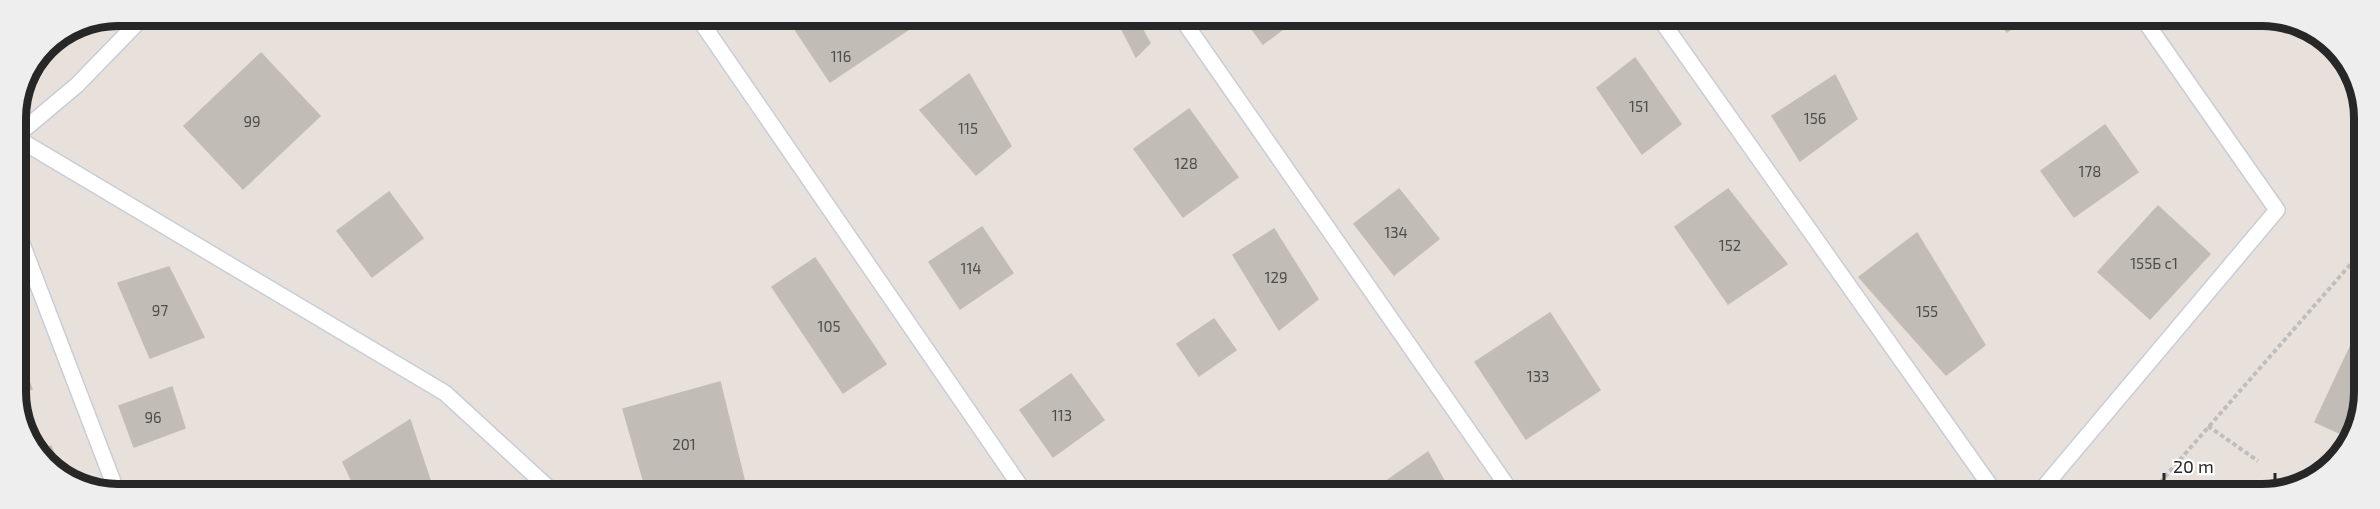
<svg xmlns="http://www.w3.org/2000/svg" width="2380" height="509" viewBox="0 0 2380 509" font-family="'Exo 2',sans-serif">
<rect width="100%" height="100%" fill="#e8e1db"/>
<g fill="#c1bcb6" stroke="#c3bdb5" stroke-width="1.5">
<polygon points="800,16 900,16 909,29 830,82 790,22"/>
<polygon points="1115,16 1135,16 1150,43 1136,57"/>
<polygon points="1242,16 1296,16 1298,18 1263,44"/>
<polygon points="1996,17 2028,17 2007,32"/>
<polygon points="261,53 320,116 243,189 184,126"/>
<polygon points="1635,58 1681,124 1642,154 1597,88"/>
<polygon points="969,74 1011,146 976,175 920,110"/>
<polygon points="1835,75 1857,119 1800,161 1772,116"/>
<polygon points="1189,109 1238,177 1183,217 1134,149"/>
<polygon points="2105,125 2138,172 2074,217 2041,171"/>
<polygon points="1399,189 1439,239 1394,275 1354,224"/>
<polygon points="1728,189 1787,264 1728,304 1675,227"/>
<polygon points="389,192 423,238 372,277 337,231"/>
<polygon points="2158,206 2210,254 2150,319 2098,272"/>
<polygon points="982,227 1013,273 960,309 929,262"/>
<polygon points="1274,229 1318,299 1279,330 1233,255"/>
<polygon points="1917,233 1985,345 1946,375 1859,277"/>
<polygon points="815,258 886,364 843,393 772,287"/>
<polygon points="169,267 204,337 150,358 118,283"/>
<polygon points="1550,313 1600,390 1526,439 1475,362"/>
<polygon points="1214,319 1236,350 1199,376 1177,344"/>
<polygon points="2352,343 2363,349 2363,411 2348,437 2315,422"/>
<polygon points="17,350 32,389 17,395"/>
<polygon points="1071,374 1104,420 1053,457 1020,410"/>
<polygon points="720,382 744,479 696,493 647,493 623,409"/>
<polygon points="172,387 185,428 134,447 119,406"/>
<polygon points="410,420 434,492 357,492 343,462"/>
<polygon points="51,446 62,473 45,464 38,452"/>
<polygon points="1428,452 1451,493 1397,493 1388,480"/>
</g>
<g fill="none" stroke-linecap="round" stroke-linejoin="round">
<defs>
<g id="service">
<polyline points="697,16 1025,493"/>
<polyline points="1180,16 1512,493"/>
<polyline points="1658,16 1996,494"/>
<polyline points="15,137 445,393 553,492"/>
<polyline points="15,137 77,85 145,15"/>
<polyline points="16,228 117,492"/>
<polyline points="2038,494 2277,210 2142,17"/>
</g>
</defs>
<use href="#service" stroke="#c9cdd8" stroke-width="18"/>
<g stroke="#bebebe" stroke-width="4" stroke-dasharray="4.5 3" stroke-linecap="butt">
<polyline points="2354,262 2363,268"/>
<polyline points="2208,426 2258,461"/>
<polyline points="2150,494 2363,250"/>
</g>
<use href="#service" stroke="#fff" stroke-width="15"/>
</g>
<g text-anchor="middle" dominant-baseline="central" stroke-width="6" stroke-linejoin="round" paint-order="stroke">
<g font-size="15" fill="#4e4c4b">
<text x="841" y="56">116</text>
<text x="1639" y="106">151</text>
<text x="1815" y="118">156</text>
<text x="252" y="121">99</text>
<text x="968" y="128">115</text>
<text x="1186" y="163">128</text>
<text x="2090" y="171">178</text>
<text x="1396" y="232">134</text>
<text x="1730" y="245">152</text>
<text x="2154" y="263">155Б с1</text>
<text x="971" y="268">114</text>
<text x="1276" y="277">129</text>
<text x="160" y="310">97</text>
<text x="1927" y="311">155</text>
<text x="829" y="326">105</text>
<text x="1538" y="376">133</text>
<text x="1062" y="415">113</text>
<text x="153" y="417">96</text>
<text x="684" y="444">201</text>
</g>
</g>
<path d="M0 0H2380V509H0ZM118 26H2262A92 92 0 0 1 2354 118V392A92 92 0 0 1 2262 484H118A92 92 0 0 1 26 392V118A92 92 0 0 1 118 26Z" fill="#eee" fill-rule="evenodd"/>
<path fill="none" stroke="#272727" stroke-width="8" d="M118 26H2262A92 92 0 0 1 2354 118V392A92 92 0 0 1 2262 484H118A92 92 0 0 1 26 392V118A92 92 0 0 1 118 26Z"/>
<path d="M2164 473v9h111v-9" fill="none" stroke="#272727" stroke-width="3"/>
<text x="2173" y="473" font-size="18" fill="#272727" stroke="#ffffff" stroke-width="4.5" paint-order="stroke">20 m</text>
</svg>
